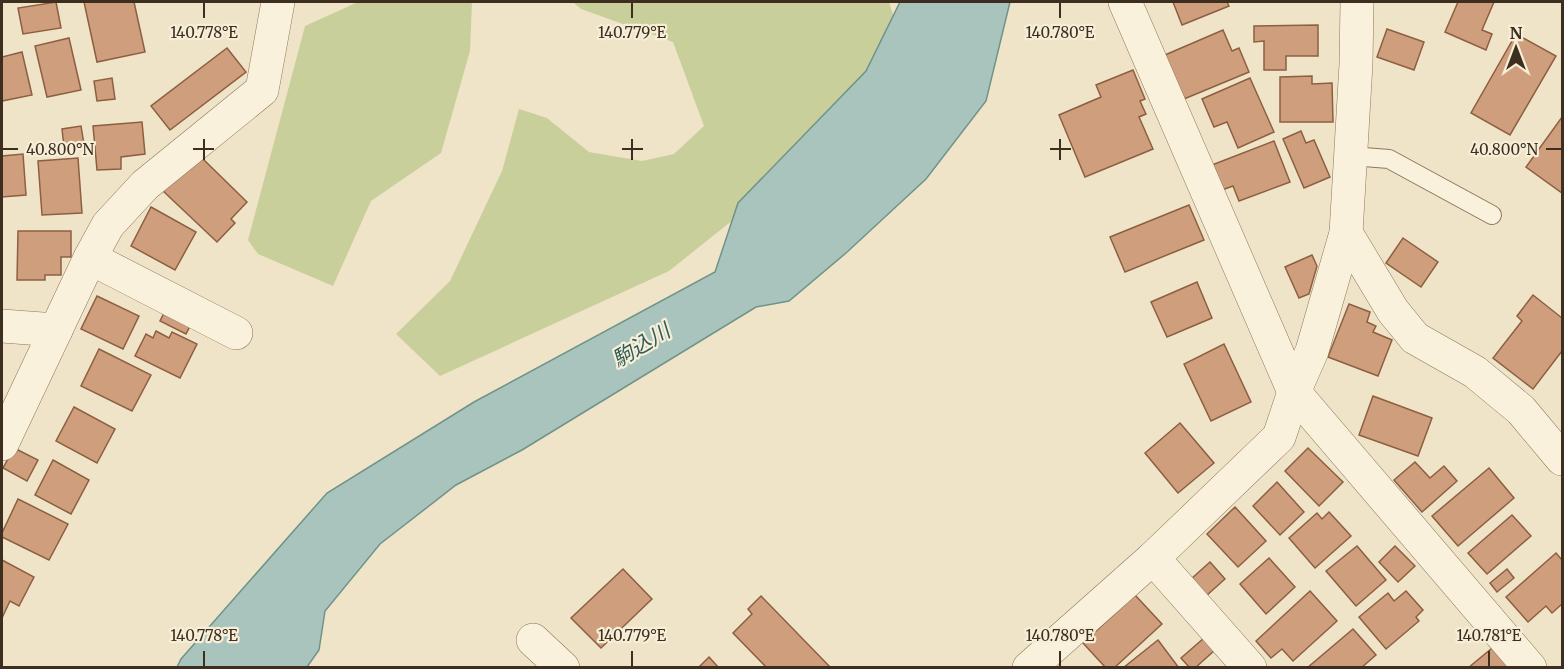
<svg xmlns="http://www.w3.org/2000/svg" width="1564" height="669" viewBox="0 0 1564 669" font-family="Merriweather,'Noto Sans JP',serif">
<rect width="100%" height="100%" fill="#f0e4c8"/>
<g fill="#c9cf9b">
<polygon points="358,2 472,2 470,51 441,153 371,201 333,286 258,254 248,240 305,26"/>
<polygon points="573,2 889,2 901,39 851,126 669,271 440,376 396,334 450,281 502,171 519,109 547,118 589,152 642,161 674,154 704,126 673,42 581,9"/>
</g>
<polygon fill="#a9c4bc" stroke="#6f938a" stroke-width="1.5" points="900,2 1010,2 986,101 926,179 846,253 789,301 756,307 522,450 456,485 380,544 325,611 319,650 307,667 177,667 181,659 327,493 474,402 715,272 738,203 866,71"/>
<g fill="#cf9f7d" stroke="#8d5f41" stroke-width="1.5">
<polygon points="56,2 61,28 23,34 18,8"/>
<polygon points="84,2 134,2 145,52 97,62"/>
<polygon points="1173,2 1227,2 1229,6 1182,25"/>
<polygon points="1458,2 1494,2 1482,30 1492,34 1486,50 1445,32"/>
<polygon points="1318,25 1318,56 1286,56 1286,70 1264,70 1264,41 1254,42 1254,26"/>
<polygon points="1387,29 1424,42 1414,70 1377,57"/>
<polygon points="1223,30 1232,51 1239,48 1249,72 1184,99 1165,55"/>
<polygon points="1516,34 1556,56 1510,135 1471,113"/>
<polygon points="69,38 81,90 47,97 35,46"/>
<polygon points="227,48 246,72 170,130 151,106"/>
<polygon points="22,52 32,95 2,101 2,57"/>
<polygon points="1133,70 1145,99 1140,101 1146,114 1139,117 1153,149 1085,177 1059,115 1101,97 1096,85"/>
<polygon points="1312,76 1312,84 1332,83 1333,122 1280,122 1280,77"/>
<polygon points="112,78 115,99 97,101 94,81"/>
<polygon points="1250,78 1274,132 1238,148 1227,122 1214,127 1202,99"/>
<polygon points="1562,117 1562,193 1526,167"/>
<polygon points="142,122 145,154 121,157 121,169 97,170 93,126"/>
<polygon points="81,126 84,144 64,147 62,129"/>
<polygon points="1301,131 1306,143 1314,140 1330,177 1304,188 1283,139"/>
<polygon points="1274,141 1290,182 1239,201 1233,186 1222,190 1212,165"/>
<polygon points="23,154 26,195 2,197 2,156"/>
<polygon points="78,158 82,213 42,215 38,161"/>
<polygon points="203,159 247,202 231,219 235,223 217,242 162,190 177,174"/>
<polygon points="1189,205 1204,240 1125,272 1110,237"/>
<polygon points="151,207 196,232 175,270 131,246"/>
<polygon points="18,231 71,231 71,257 61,257 61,275 45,275 45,280 17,280"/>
<polygon points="1403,238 1438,262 1421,287 1386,263"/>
<polygon points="1312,255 1317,266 1309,294 1299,298 1285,267"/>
<polygon points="1197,282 1212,318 1167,337 1151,302"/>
<polygon points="1533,295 1562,318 1562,351 1533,389 1493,358 1522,321 1517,316"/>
<polygon points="97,296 139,316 123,349 81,329"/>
<polygon points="1349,304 1370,312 1367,322 1376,326 1373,332 1392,340 1378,376 1328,357"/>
<polygon points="164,313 190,326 186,334 160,321"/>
<polygon points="156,331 169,338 172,332 197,344 180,378 135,356 146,334 153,338"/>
<polygon points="1224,344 1251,402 1211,421 1184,364"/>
<polygon points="99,349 151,375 132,411 81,386"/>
<polygon points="1373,396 1432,418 1418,456 1359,435"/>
<polygon points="74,407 115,429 97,463 56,441"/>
<polygon points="1180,423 1214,463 1178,493 1145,453"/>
<polygon points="14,448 38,460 27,481 3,468"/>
<polygon points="1308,448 1343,482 1319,506 1285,471"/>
<polygon points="53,460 89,480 71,514 35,495"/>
<polygon points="1415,462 1430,478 1444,466 1457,481 1422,512 1394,480"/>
<polygon points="1489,468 1514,498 1458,546 1432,516"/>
<polygon points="1277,482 1304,512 1280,535 1253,506"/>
<polygon points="18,499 68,524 49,560 2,537 2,533"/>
<polygon points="1235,507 1266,541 1238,567 1207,534"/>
<polygon points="1329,512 1351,536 1315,568 1289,538 1317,513 1322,519"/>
<polygon points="1512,515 1531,536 1487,574 1468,553"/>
<polygon points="1357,546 1386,580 1356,606 1326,571"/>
<polygon points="1395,546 1415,566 1398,582 1379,562"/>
<polygon points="1556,553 1562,560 1562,604 1552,613 1546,606 1528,622 1506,597"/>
<polygon points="1269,558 1295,587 1266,614 1240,584"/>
<polygon points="2,560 34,577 19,606 10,601 2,618"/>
<polygon points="1210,562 1225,579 1206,596 1191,579"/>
<polygon points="623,569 652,599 601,648 571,618"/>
<polygon points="1507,569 1514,578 1497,592 1490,583"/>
<polygon points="1310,591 1337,621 1293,661 1282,649 1271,658 1256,641"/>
<polygon points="1406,591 1423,610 1416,617 1419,621 1386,649 1359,617 1388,593 1394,601"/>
<polygon points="1135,595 1162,624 1114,668 1106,668 1083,643"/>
<polygon points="761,596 831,668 767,668 733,633 752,614 748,609"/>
<polygon points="1353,629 1376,655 1361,668 1307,668"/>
<polygon points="1204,638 1215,650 1195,668 1190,668 1181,658"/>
<polygon points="1158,640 1179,668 1123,668"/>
<polygon points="1497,644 1516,668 1468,668"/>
<polygon points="709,657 719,668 698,668"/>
</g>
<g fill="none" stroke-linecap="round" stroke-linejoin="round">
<defs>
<polyline id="service" points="1351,156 1389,159 1492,215"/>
<g id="minor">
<polyline points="1125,2 1294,392 1530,668"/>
<polyline points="1346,233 1393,311 1415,338 1475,372 1521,410 1562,459"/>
<polyline points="90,258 236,333"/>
<polyline points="2,326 56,330"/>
<polyline points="2,444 90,258 108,225 145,185 262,90 278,2"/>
<polyline points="1153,558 1250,668"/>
<polyline points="533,640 563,668"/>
<polyline points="1029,668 1153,558 1279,437 1294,392 1312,351 1346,233 1356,64 1357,2"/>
</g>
</defs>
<use href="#service" stroke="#8d765c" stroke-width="20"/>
<use href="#minor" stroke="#8d765c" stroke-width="34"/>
<use href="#service" stroke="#faf1dc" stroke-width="18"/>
<use href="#minor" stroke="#faf1dc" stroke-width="33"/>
</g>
<path fill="none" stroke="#3d2e20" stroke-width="2" d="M 204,3 L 204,18M 632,3 L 632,18M 1060,3 L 1060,18M 204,139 L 204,160M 632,139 L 632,160M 1060,139 L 1060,160M 3,149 L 18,149M 193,149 L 214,149M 622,149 L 643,149M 1050,149 L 1071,149M 1546,149 L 1561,149M 204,651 L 204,666M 632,651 L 632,666M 1060,651 L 1060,666M 1489,651 L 1489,666"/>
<g text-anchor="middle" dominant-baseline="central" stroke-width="4.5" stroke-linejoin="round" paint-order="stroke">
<g font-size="21" font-style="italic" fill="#2f5d5a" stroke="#f7eed8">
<text transform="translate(641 345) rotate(-31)">駒込川</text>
</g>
</g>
<g font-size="15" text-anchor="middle" fill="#3d2e20" stroke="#f7eed8" stroke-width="4.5" stroke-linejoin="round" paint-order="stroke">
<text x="204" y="38">140.778°E</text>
<text x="632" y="38">140.779°E</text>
<text x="1060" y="38">140.780°E</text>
<text x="60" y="155">40.800°N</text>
<text x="1504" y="155">40.800°N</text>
<text x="204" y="641">140.778°E</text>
<text x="632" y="641">140.779°E</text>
<text x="1060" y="641">140.780°E</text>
<text x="1489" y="641">140.781°E</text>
</g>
<rect width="1564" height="669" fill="none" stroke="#3d2e20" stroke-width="6"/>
<g transform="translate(1516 48)" stroke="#f7eed8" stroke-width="4.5" paint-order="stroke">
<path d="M0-4.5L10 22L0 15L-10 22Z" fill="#3d2e20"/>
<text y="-9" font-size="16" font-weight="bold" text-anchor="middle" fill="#3d2e20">N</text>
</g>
</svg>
